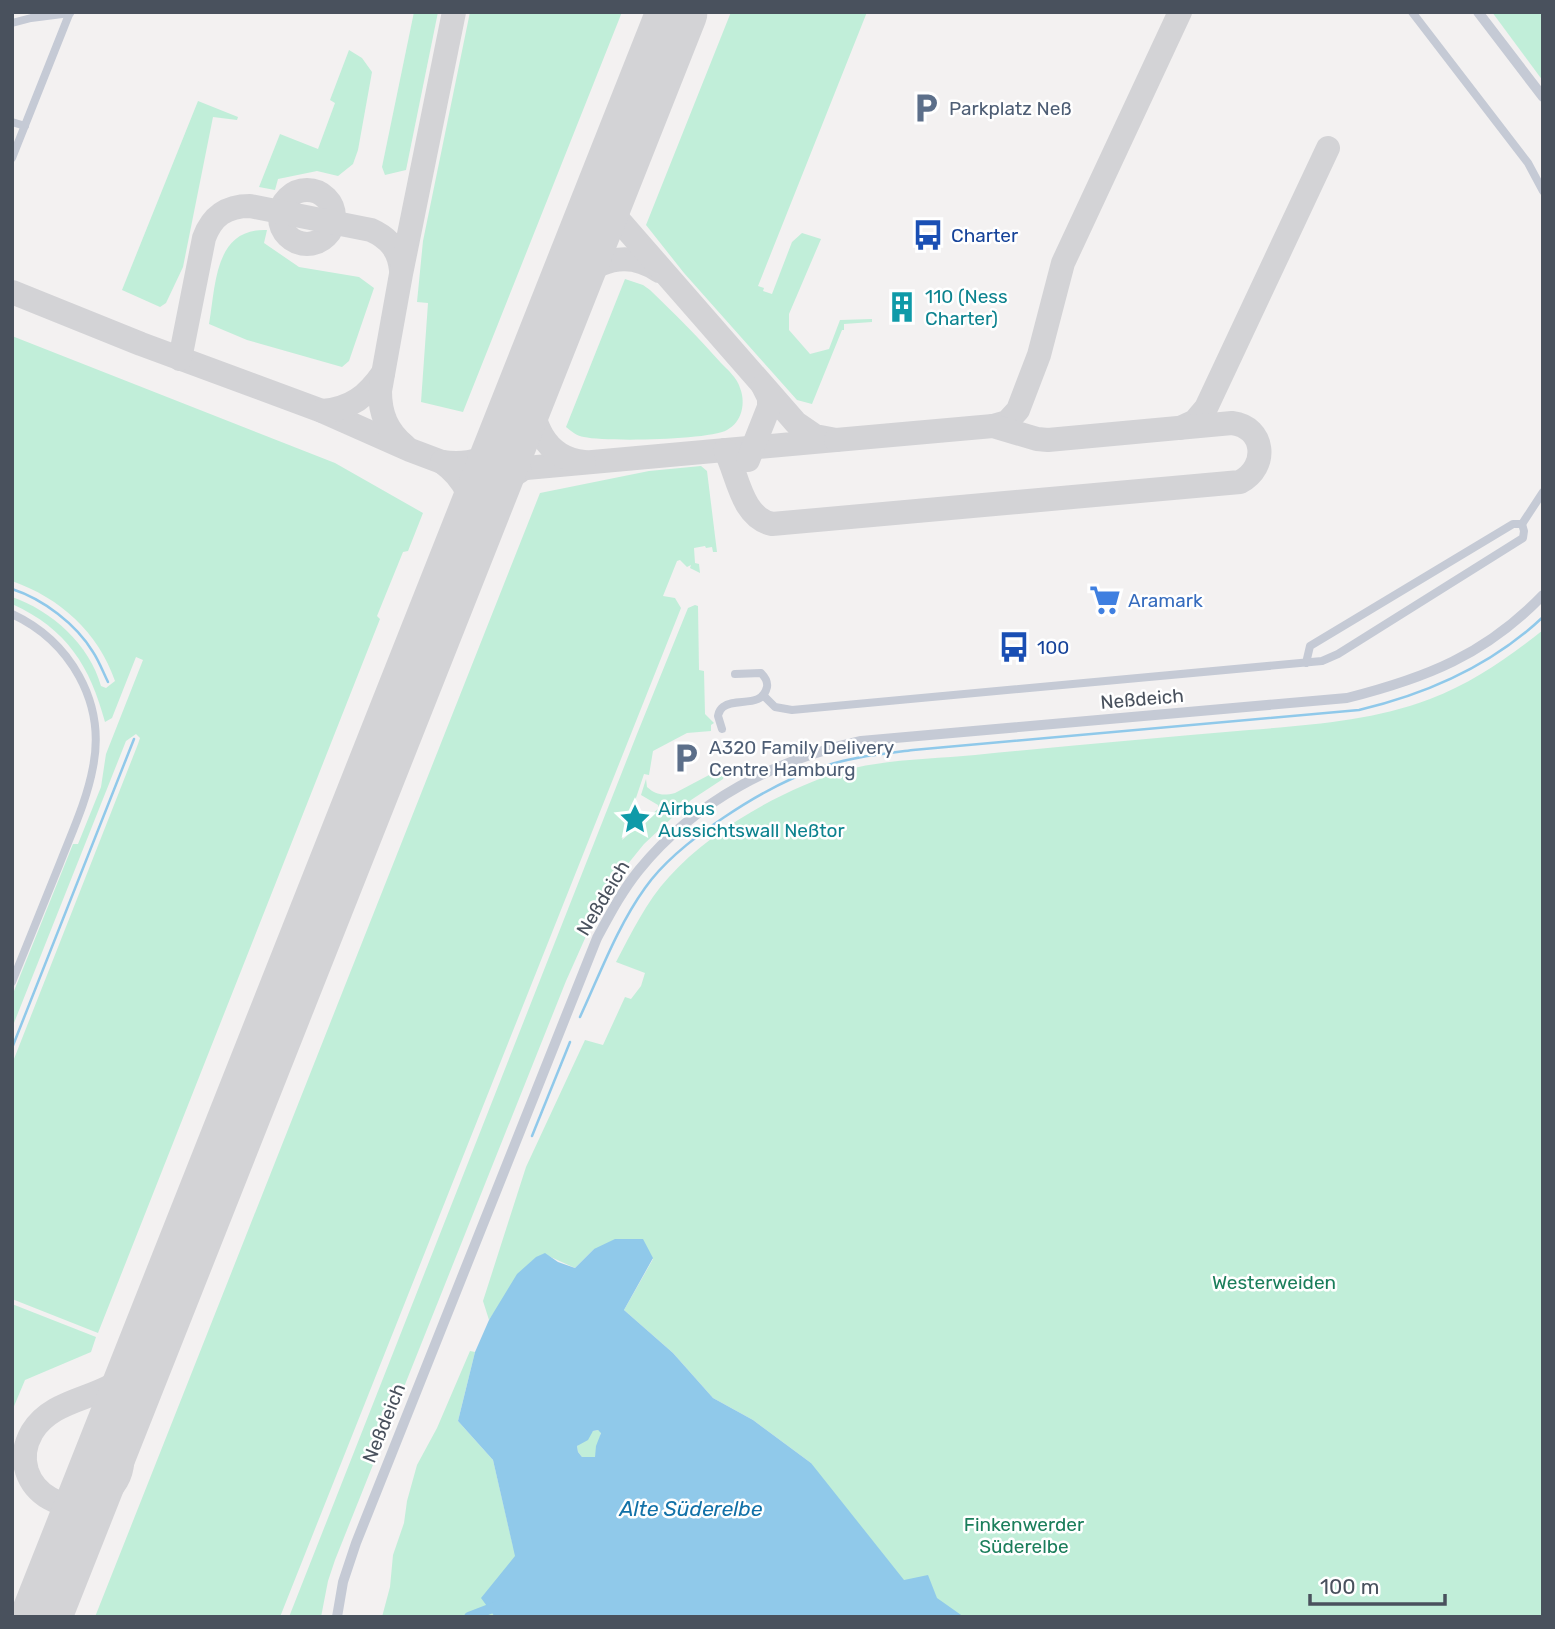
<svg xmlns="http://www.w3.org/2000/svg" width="1555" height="1629" viewBox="0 0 1555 1629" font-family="Rubik,sans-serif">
<rect width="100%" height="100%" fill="#f3f1f1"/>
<g fill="#c1eed9">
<polygon points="414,12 438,12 406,170 385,175 382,167"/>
<polygon points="470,12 622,12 463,412 421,402 428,303 417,302 423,241"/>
<polygon points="731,12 867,12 758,286 764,288 763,291 772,294 792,242 802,233 821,239 789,314 789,330 810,354 829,349 840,320 872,319 872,322 844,324 844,330 842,330 812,404 797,400 684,273 646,225"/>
<polygon points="1492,12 1543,12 1543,81"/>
<polygon points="349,50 362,58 372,72 358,150 353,164 338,176 317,171 278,179 275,190 259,187 280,134 318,149 335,103 330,100"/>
<polygon points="198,101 238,117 237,120 213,117 183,267 166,303 160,307 122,290"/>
<path d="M 267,230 L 264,243 L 299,267 L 359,277 L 374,288 L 349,361 L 342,367 L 247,340 L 209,324 C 216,285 214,228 267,230 Z"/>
<path d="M 625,279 L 643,285 L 650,290 C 675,314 698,337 721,363 C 728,370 737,378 740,388 C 746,403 742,422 727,430 C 710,440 606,442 584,437 C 577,436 572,432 566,427 Z"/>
<path d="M 12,336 L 335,463 L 423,513 L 408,551 L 403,552 L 377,616 L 380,619 L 98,1333 L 12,1299 L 12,1064 L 138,744 L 140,738 L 136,734 L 126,741 L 12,1028 L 12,996 L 73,844 L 78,844 L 101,787 L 106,754 L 143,660 L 136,657 L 112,718 L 105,722 C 90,666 67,629 12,604 L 12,597 C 51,610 90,645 101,686 L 106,688 L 115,681 C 98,632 60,598 12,581 Z"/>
<polygon points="701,466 707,471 717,552 713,552 712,547 706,548 705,546 694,548 695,563 699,564 700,573 690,568 691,565 687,567 680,560 677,561 663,596 675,598 681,608 280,1617 95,1617 540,493 649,471"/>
<path d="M 695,605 L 698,606 L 699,670 L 704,671 L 705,714 L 714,723 L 711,725 L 711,731 L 687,733 L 653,751 L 649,775 L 644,774 L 622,840 L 659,808 L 658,805 L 641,795 L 646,779 L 647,787 C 656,795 663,796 675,793 L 728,765 L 723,779 L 691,800 L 644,844 L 627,865 L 591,925 L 566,981 L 335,1560 L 328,1581 L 321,1617 L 289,1617 L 637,734 L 688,608 Z"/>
<path d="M 1543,630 L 1543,1617 L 848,1617 L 811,1463 L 753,1420 L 713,1398 L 673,1353 L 624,1310 L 653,1259 L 594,1249 L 575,1268 L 544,1254 C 518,1265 506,1298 489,1320 L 483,1301 L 526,1167 L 585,1040 L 603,1045 L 625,997 L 631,999 L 641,986 L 645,973 L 616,962 C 632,932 646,902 669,877 C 711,830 783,789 843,771 C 884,759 933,759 975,755 C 1066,746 1157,738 1249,730 C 1310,725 1372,721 1430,699 C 1472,683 1508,658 1543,630 Z"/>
<polygon points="12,1304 96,1337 91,1352 25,1380 12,1411"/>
<polygon points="470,1351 475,1352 458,1421 493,1460 513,1546 684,1617 382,1617 390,1587 393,1555 404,1523 407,1501 417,1465 437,1428"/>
<polygon points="598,1430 601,1432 595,1458 582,1457 578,1452 577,1446 593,1431"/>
</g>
<path fill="#90c9ea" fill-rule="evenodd" d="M 615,1239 L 643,1239 L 653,1258 L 624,1310 L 673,1353 L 713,1398 L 753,1420 L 811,1463 L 904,1580 L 928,1575 L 937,1598 L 964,1617 L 495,1617 L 481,1598 L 515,1556 L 493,1460 L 458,1421 L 475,1352 L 489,1320 L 517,1274 L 536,1257 L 545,1253 L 558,1262 L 575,1268 L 594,1249 ZM 598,1430 L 601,1433 L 596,1446 L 595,1457 L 582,1457 L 578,1452 L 577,1446 L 588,1440 L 593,1431 Z"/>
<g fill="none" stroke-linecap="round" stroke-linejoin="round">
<g stroke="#90c9ea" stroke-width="2.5">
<path d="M 12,589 C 43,599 76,624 93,652 C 99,661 103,672 108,682"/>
<path d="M 580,1017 C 600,974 617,927 645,888 C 677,842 765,786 819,768 C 849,757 882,754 913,750 L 1359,710 C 1427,694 1491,666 1543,617"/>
<polyline points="12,1048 134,739"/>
<polyline points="532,1136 570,1042"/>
</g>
<polyline stroke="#90c9ea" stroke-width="10" points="469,1617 500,1605"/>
<g stroke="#d3d3d6" stroke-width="24">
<circle cx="307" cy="217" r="27"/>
<path d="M 569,284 C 597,262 626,248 659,271"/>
<polyline points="12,292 141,344 322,411 410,450 471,473 836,440 815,436 796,423 616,217 610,199 610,182"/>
<path d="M 180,359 L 204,238 C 212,216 226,206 250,206 L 371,230 C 389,238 399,250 401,270"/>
<path d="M 528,387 C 533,422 543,458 584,462"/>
<path d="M 322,411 C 351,409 367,396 383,373"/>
<polyline points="993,426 1007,422 1018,410 1039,355 1063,263 1180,12"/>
<polyline points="1180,428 1195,421 1206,408 1328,148"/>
<path d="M 405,446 C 387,431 380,414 380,391 L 401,274 L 454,12"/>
<path d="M 725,450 C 738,475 741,517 772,524 L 1240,482 C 1269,467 1265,427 1232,423 L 1048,440 L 1037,439 L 993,426 L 836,440"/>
<polyline points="748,460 769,407 769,398 763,386"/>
<polyline points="483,501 496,486 520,471"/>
<path d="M 471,530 C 478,503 464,478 442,462 C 470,466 493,459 509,435"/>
<path d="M 128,1396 C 125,1406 121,1416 121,1427 C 120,1446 127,1462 117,1480 C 83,1537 0,1488 32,1432 C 52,1399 95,1400 124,1378 C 132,1372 138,1363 145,1354"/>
</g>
<polyline stroke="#d3d3d6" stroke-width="61" points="41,1617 677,12"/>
<g stroke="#c5cad5" stroke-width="8">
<polyline points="1412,12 1528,163 1543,191"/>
<polyline points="12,23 31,18 70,13"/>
<polyline points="12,122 25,126"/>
<polyline points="12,158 70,12"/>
<polyline points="1522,524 1543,492"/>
<path d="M 12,614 C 70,641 106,702 93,767 C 87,800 72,832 60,863 C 44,903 28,943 12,982"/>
<polyline points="763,695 775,707 792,710 1322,661 1338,654 1523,538 1524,531 1522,524 1513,524 1310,646 1306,663"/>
<path d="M 722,729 L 718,716 C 719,712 719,710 723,707 C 736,697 762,709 767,687 C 768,681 765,677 761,673 L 735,674"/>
</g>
<g stroke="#c5cad5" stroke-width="10">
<polyline points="1478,12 1543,97"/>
<path d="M 337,1617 L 343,1582 L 356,1543 L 597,938 C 610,914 622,891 639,870 C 695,801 776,759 861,741 L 1347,698 C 1426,678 1485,655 1543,595"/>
</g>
</g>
<defs>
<symbol id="parking-bare" viewBox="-9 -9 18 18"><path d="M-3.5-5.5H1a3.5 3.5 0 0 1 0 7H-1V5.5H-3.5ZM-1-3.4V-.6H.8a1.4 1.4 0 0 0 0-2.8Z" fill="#5c6f8a" stroke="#fff" stroke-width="2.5" paint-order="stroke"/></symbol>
<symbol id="bus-bare" viewBox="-9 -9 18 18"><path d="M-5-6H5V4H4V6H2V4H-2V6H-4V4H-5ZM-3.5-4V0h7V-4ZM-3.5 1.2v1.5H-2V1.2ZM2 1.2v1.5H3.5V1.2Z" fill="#1a4fb4" stroke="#fff" stroke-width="2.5" paint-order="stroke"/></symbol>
<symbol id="building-bare" viewBox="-9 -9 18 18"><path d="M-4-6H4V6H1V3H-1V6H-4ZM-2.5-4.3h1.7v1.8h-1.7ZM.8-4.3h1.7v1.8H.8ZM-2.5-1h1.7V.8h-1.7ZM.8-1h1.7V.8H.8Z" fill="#0f9aa8" stroke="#fff" stroke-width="2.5" paint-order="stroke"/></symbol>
<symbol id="supermarket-bare" viewBox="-9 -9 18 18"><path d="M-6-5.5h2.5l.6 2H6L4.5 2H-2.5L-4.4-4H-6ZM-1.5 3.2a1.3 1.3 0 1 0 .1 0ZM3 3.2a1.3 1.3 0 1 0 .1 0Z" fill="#3f7fe0" stroke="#fff" stroke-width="2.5" paint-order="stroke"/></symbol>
<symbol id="sight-bare" viewBox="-9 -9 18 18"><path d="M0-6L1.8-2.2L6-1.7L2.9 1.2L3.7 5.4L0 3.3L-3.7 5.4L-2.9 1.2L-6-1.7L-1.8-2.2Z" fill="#0f9aa8" stroke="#fff" stroke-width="2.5" paint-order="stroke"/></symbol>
</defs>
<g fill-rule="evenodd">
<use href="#parking-bare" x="904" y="86" width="44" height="44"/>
<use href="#bus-bare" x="906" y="213" width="44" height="44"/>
<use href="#building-bare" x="880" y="285" width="44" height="44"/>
<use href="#supermarket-bare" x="1083" y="578" width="44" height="44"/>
<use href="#bus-bare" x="992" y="625" width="44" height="44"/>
<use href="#parking-bare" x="664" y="736" width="44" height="44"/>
<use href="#sight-bare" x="613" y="797" width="44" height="44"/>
</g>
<g text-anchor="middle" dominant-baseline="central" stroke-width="5" stroke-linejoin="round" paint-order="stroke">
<g font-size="19" fill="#4e5e75" stroke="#fff" text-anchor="start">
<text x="949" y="108">Parkplatz Neß</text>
<text x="709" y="747">A320 Family Delivery<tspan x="709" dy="22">Centre Hamburg</tspan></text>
</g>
<g font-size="19" fill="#164399" stroke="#fff" text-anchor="start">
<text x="951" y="235">Charter</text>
<text x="1037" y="647">100</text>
</g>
<g font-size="19" fill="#0d838f" stroke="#fff" text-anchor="start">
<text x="925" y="296">110 (Ness<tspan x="925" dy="22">Charter)</tspan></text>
<text x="658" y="808">Airbus<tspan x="658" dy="22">Aussichtswall Neßtor</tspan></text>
</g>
<g font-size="19" fill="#366cbe" stroke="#fff" text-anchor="start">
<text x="1128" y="600">Aramark</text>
</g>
<g font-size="19" fill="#49515d" stroke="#fff">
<text transform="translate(1142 699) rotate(-5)">Neßdeich</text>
<text transform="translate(603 898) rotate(-59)">Neßdeich</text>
<text transform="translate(384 1423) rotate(-68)">Neßdeich</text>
</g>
<g font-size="19" fill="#1b7e5b" stroke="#fff">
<text x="1274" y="1282">Westerweiden</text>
<text x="1024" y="1524">Finkenwerder<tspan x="1024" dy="22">Süderelbe</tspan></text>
</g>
<g font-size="21" font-style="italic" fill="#1171a8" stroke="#fff">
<text x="691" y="1508">Alte Süderelbe</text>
</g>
</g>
<rect width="1555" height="1629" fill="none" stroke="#49515d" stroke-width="28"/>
<path d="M1310 1594v10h135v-10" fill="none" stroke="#49515d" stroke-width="3.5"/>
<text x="1320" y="1594" font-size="21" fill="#49515d" stroke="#ffffff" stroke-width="5" paint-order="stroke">100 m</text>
</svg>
